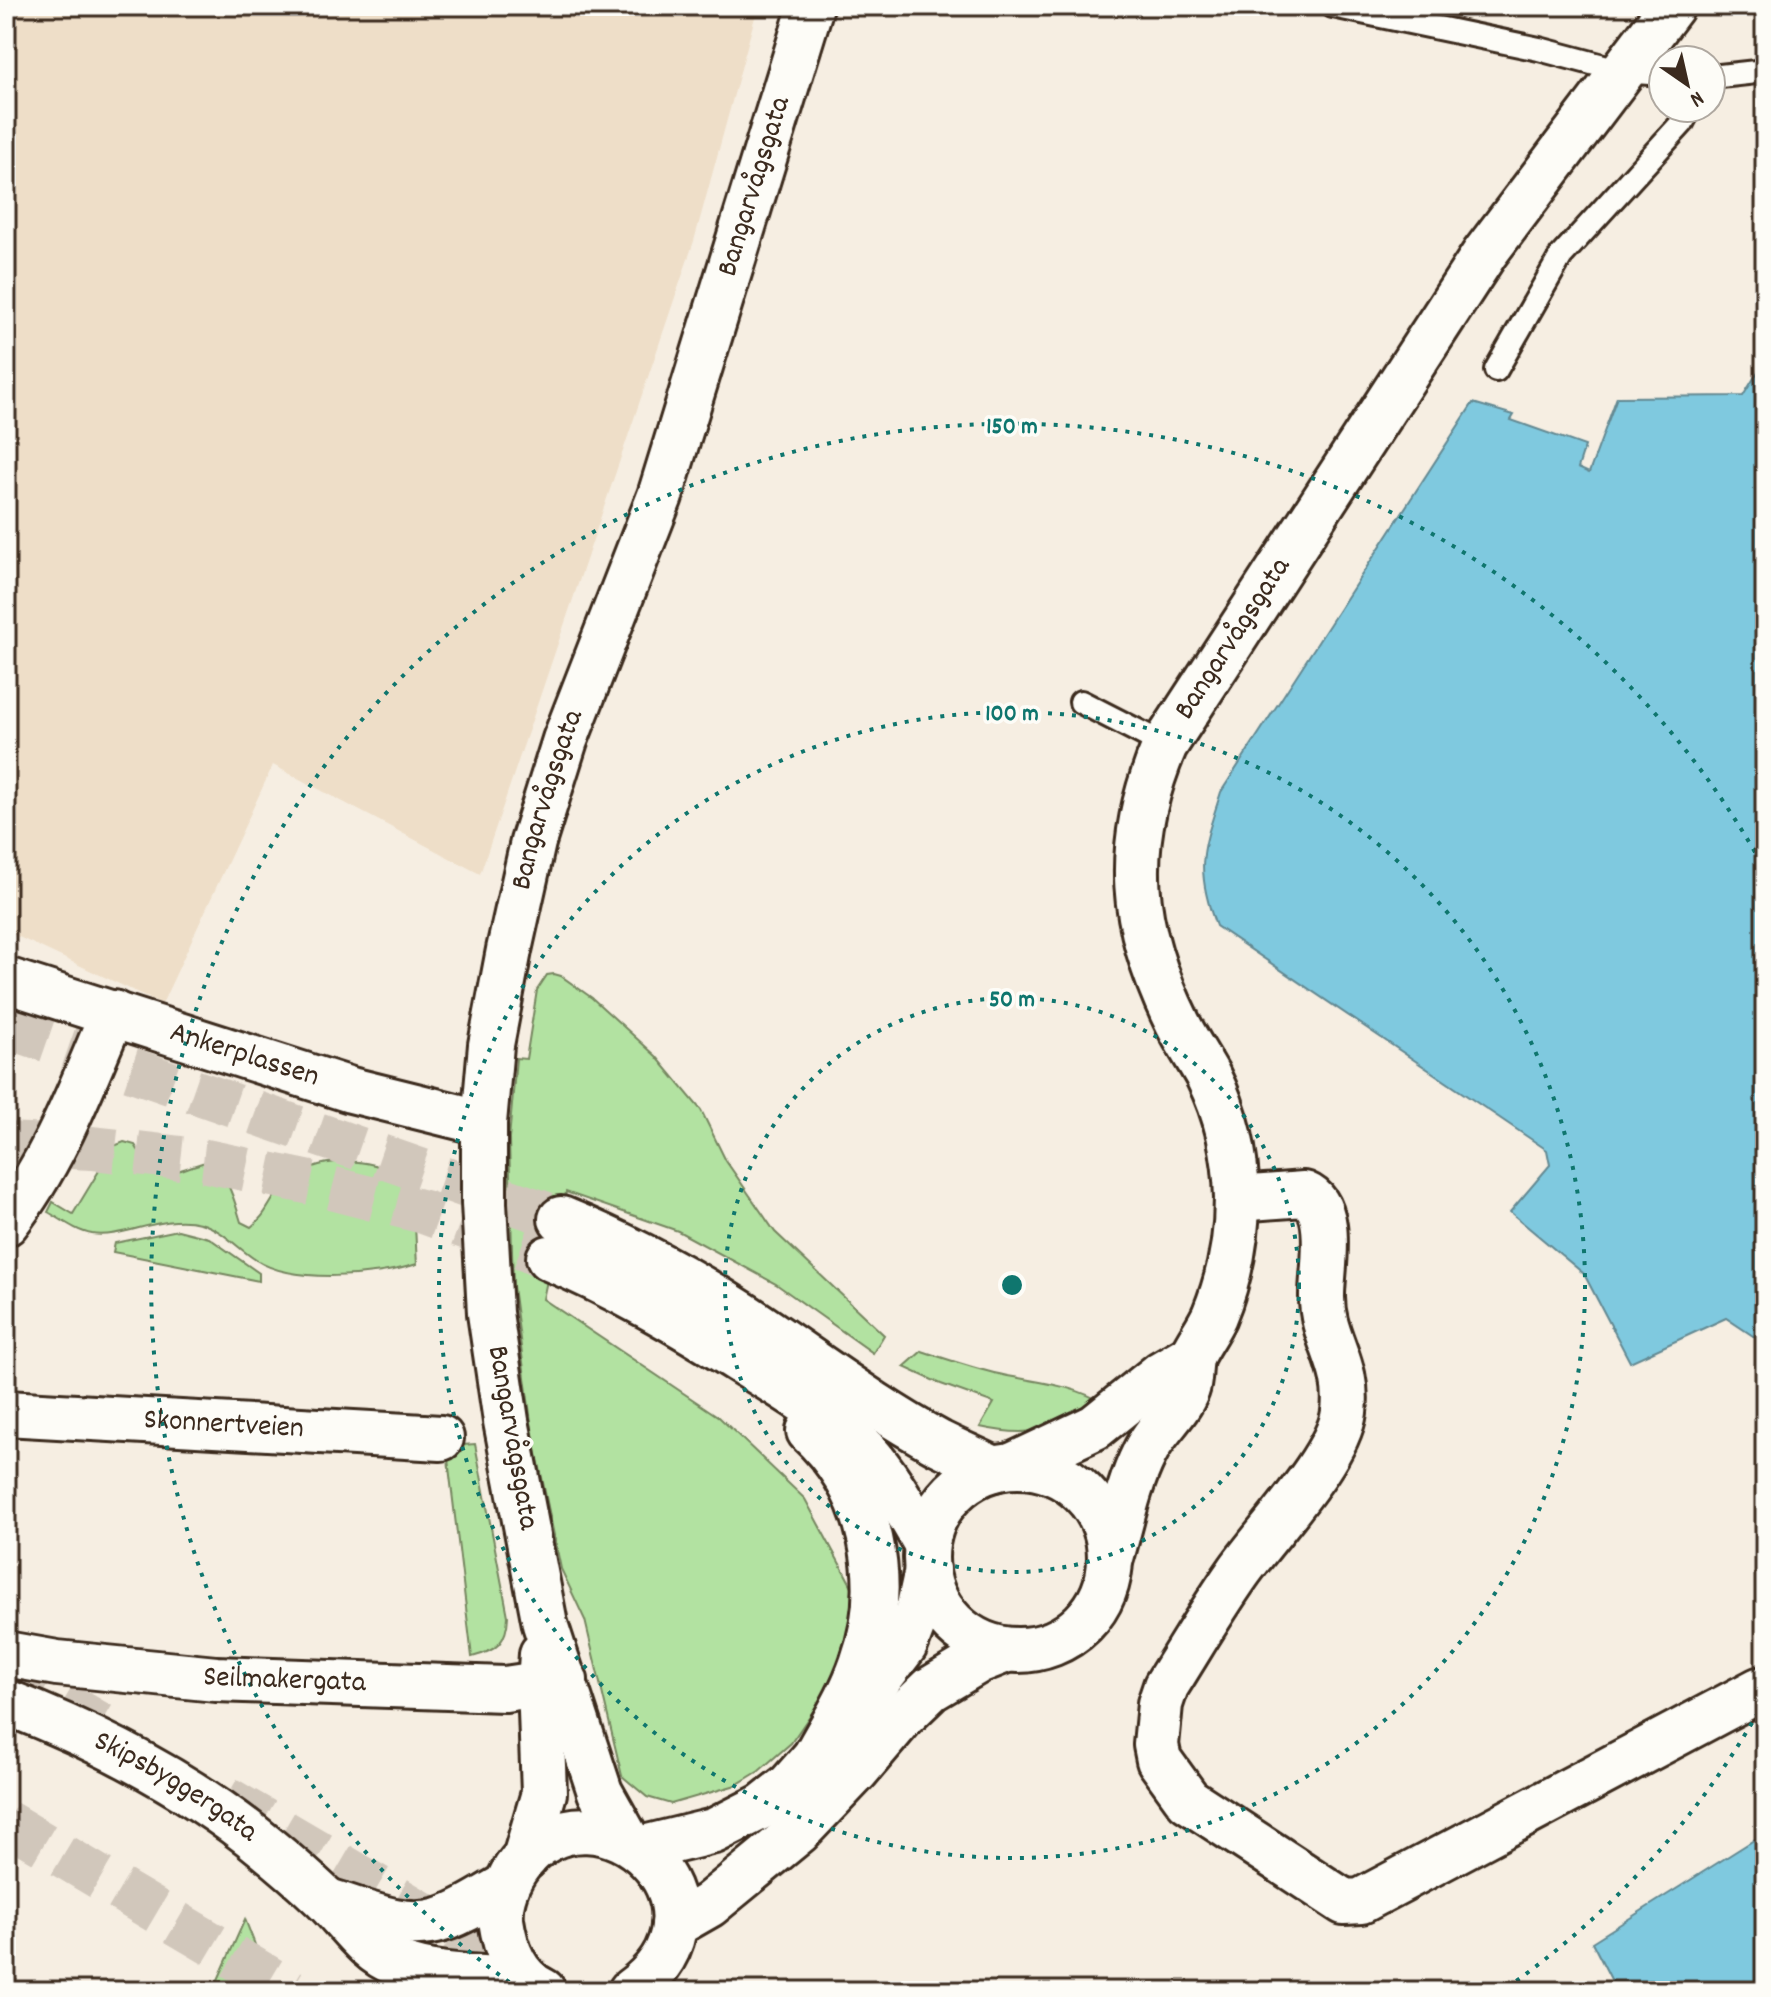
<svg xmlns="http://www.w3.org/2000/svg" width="1771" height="1997" viewBox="0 0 1771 1997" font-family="Dekko,sans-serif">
<rect width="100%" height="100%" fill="#f6eee2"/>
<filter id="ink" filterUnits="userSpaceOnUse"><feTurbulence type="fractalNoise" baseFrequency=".0125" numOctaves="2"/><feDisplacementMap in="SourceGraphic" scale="16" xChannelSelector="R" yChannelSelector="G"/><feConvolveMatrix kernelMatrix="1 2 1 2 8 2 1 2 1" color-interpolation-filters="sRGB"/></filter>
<g filter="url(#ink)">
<polygon fill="#eedec8" points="6,6 758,6 694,241 480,874 273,765 162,1004 6,931"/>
<g fill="#b2e2a1" stroke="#768660" stroke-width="2">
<polygon points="554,974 561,976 592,998 656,1056 701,1110 726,1161 775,1232 884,1335 873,1353 776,1284 678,1231 566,1192 543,1299 719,1417 805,1499 856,1594 853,1627 831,1685 791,1743 759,1771 736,1785 671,1804 647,1797 622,1776 585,1620 561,1569 532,1430 513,1287 509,1139 516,1058 526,1059 537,990 547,975"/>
<path d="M 124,1142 L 135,1145 C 160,1187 168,1172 206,1162 C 229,1174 234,1200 241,1222 L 251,1227 C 265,1216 267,1207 277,1193 C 282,1185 293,1179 301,1173 C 327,1155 393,1156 407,1190 C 417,1212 415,1240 417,1264 C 377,1277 292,1284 256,1260 C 237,1248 222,1229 200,1223 C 163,1213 124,1239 92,1234 C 76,1231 62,1220 48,1212 L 53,1202 L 73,1214 L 114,1146 Z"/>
<polygon points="178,1230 209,1238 259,1273 259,1281 113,1252 115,1243"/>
<path d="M 922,1351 C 946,1359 970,1367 994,1373 C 1032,1382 1070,1383 1103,1403 C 1052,1427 1039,1440 980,1427 L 994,1403 L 941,1384 L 904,1367 Z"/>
<path d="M 475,1444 L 508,1616 C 507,1642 497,1651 472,1657 L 448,1459 L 450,1446 Z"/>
<polygon points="245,1919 273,1991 213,1991"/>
</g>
<g fill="#7fc9df" stroke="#648992" stroke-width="2">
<path d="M 1765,360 L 1765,1344 L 1726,1318 L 1630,1362 L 1584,1274 L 1510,1212 L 1550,1165 L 1547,1150 L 1216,926 C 1194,867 1203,849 1221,792 L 1473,403 L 1514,415 L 1511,420 L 1585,446 L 1578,468 L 1589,473 L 1617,397 L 1743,396 Z"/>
<polygon points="1765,1833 1765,1991 1617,1991 1592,1942"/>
</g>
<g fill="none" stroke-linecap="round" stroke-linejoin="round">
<g stroke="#d1c7bb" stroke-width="44" stroke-dasharray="44 22" stroke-linecap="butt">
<polyline points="6,1026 561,1219"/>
<polyline points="6,1144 92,1148 206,1161 311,1183 424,1212 549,1258"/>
<polyline points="6,1669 108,1729"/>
<polyline points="226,1798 536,1980"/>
<polyline points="6,1822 291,1991"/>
</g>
<defs>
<g id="lane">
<polyline points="1333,6 1539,49 1622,71 1663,74"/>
<polyline points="1711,77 1765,71"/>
<polyline points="1496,370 1561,256 1682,123 1690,108"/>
<polyline points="1081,702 1165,745"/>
</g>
<g id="street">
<path id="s1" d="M 6,980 L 351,1090 L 484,1123"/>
<path d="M 1237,1199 L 1304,1194 C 1336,1207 1322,1268 1322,1295 C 1321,1339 1350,1363 1344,1412 C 1338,1458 1266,1533 1238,1573 C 1212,1610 1190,1648 1166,1686 L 1160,1704 L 1156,1745 L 1159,1760 L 1188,1800 L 1344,1902 L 1361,1901 L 1759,1690"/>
<path d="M 6,1223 C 55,1160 82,1085 113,1013"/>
<path id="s2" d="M 6,1413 L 441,1438"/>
<polyline points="1014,1465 1095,1427 1162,1373 1191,1356"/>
<path id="s3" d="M 1111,1558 C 1121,1524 1128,1486 1144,1454 C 1154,1431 1178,1413 1187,1389 C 1191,1378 1188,1364 1193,1353 C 1199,1341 1208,1329 1214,1316 C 1229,1280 1237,1238 1237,1198 C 1236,1156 1227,1114 1208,1076 C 1198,1058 1187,1042 1178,1024 C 1130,927 1122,846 1165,745 L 1485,253 L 1672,6"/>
<path id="s4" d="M 6,1654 L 57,1663 L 216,1679 L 505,1689 L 565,1680"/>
<path id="s5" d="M 627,1840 L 600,1792 L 545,1624 L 506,1421 L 490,1313 L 484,1203 L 484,1123 L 491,1045 L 509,950 L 533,842 L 565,740 L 660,496 L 811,6"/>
<polyline points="525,1858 544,1793 540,1684 542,1654"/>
</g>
<g id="secondary">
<circle cx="1018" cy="1558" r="92"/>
<path id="s6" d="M 6,1702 C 94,1736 176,1777 251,1835 C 276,1855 301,1876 324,1898 C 347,1920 366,1952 396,1963 C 436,1979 485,1977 528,1981"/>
<polyline points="640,1849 714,1831 763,1806 790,1785 849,1718 905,1645 918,1611 927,1570"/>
<path d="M 328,1901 C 363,1911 402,1931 439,1920 C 462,1914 485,1897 506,1886"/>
<polyline points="674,1925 709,1905 798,1832 857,1770 902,1717 931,1689 978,1661 1006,1650"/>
<path d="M 543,1991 C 515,1978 505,1948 501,1920 C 499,1900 508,1878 520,1863 C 598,1766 749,1907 631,1991"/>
</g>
<g id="highway">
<path d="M 561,1219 C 625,1245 687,1278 745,1316 C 809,1358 871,1406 939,1443 C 957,1452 976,1460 994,1469"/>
<path d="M 549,1258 C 619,1287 683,1325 747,1365 C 788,1390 831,1416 865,1451 C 890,1478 907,1511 925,1542"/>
<path d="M 809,1431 C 873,1490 891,1584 862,1664 C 851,1696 833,1724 817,1753"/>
</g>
</defs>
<use href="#lane" stroke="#3b2a1e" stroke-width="28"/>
<use href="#street" stroke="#3b2a1e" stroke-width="50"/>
<use href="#secondary" stroke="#3b2a1e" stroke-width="50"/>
<use href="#highway" stroke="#3b2a1e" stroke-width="50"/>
<use href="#lane" stroke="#fdfcf7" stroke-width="22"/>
<use href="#street" stroke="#fdfcf7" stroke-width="44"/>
<use href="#secondary" stroke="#fdfcf7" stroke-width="44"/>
<use href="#highway" stroke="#fdfcf7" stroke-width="44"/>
</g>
</g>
<g fill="none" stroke="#0f766e" stroke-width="4" stroke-dasharray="4 8">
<circle cx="1012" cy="1285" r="287"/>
<circle cx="1012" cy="1285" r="573"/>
<path d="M1764 1702A860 860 0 0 1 1505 1989M519 1989A860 860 0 1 1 1764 868"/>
</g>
<g text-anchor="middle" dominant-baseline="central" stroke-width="7" stroke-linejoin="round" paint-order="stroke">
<g font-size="30" fill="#3b2a1e" stroke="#fdfcf7">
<text stroke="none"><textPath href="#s5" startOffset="1716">Bangarvågsgata</textPath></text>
<text stroke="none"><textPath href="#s3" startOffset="990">Bangarvågsgata</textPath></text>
<text stroke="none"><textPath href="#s5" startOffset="1068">Bangarvågsgata</textPath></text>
<text stroke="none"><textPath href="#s1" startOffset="250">Ankerplassen</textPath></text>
<text stroke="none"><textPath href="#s2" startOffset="218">Skonnertveien</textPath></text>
<text transform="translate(511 1438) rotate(80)">Bangarvågsgata</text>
<text stroke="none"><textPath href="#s4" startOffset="280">Seilmakergata</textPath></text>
<text stroke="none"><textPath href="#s6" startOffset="190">Skipsbyggergata</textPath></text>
</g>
</g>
<circle cx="1012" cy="1285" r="12" fill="#0f766e" stroke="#fdfcf7" stroke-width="4"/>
<g font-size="24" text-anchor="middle" font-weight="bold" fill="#0f766e" stroke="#fdfcf7" stroke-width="7" stroke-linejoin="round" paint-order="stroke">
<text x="1012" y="433">150 m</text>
<text x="1012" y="720">100 m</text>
<text x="1012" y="1006">50 m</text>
</g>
<rect width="1771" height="1997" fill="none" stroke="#fdfcf7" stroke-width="32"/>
<rect x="16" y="16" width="1739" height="1965" fill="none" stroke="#3b2a1e" stroke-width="3" filter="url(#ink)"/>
<g transform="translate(1687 84) rotate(146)"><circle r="38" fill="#fdfcf7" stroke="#afa8a0" stroke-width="2"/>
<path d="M0-6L14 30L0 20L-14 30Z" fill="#3b2a1e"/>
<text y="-12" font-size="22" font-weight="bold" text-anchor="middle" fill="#3b2a1e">N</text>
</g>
</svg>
